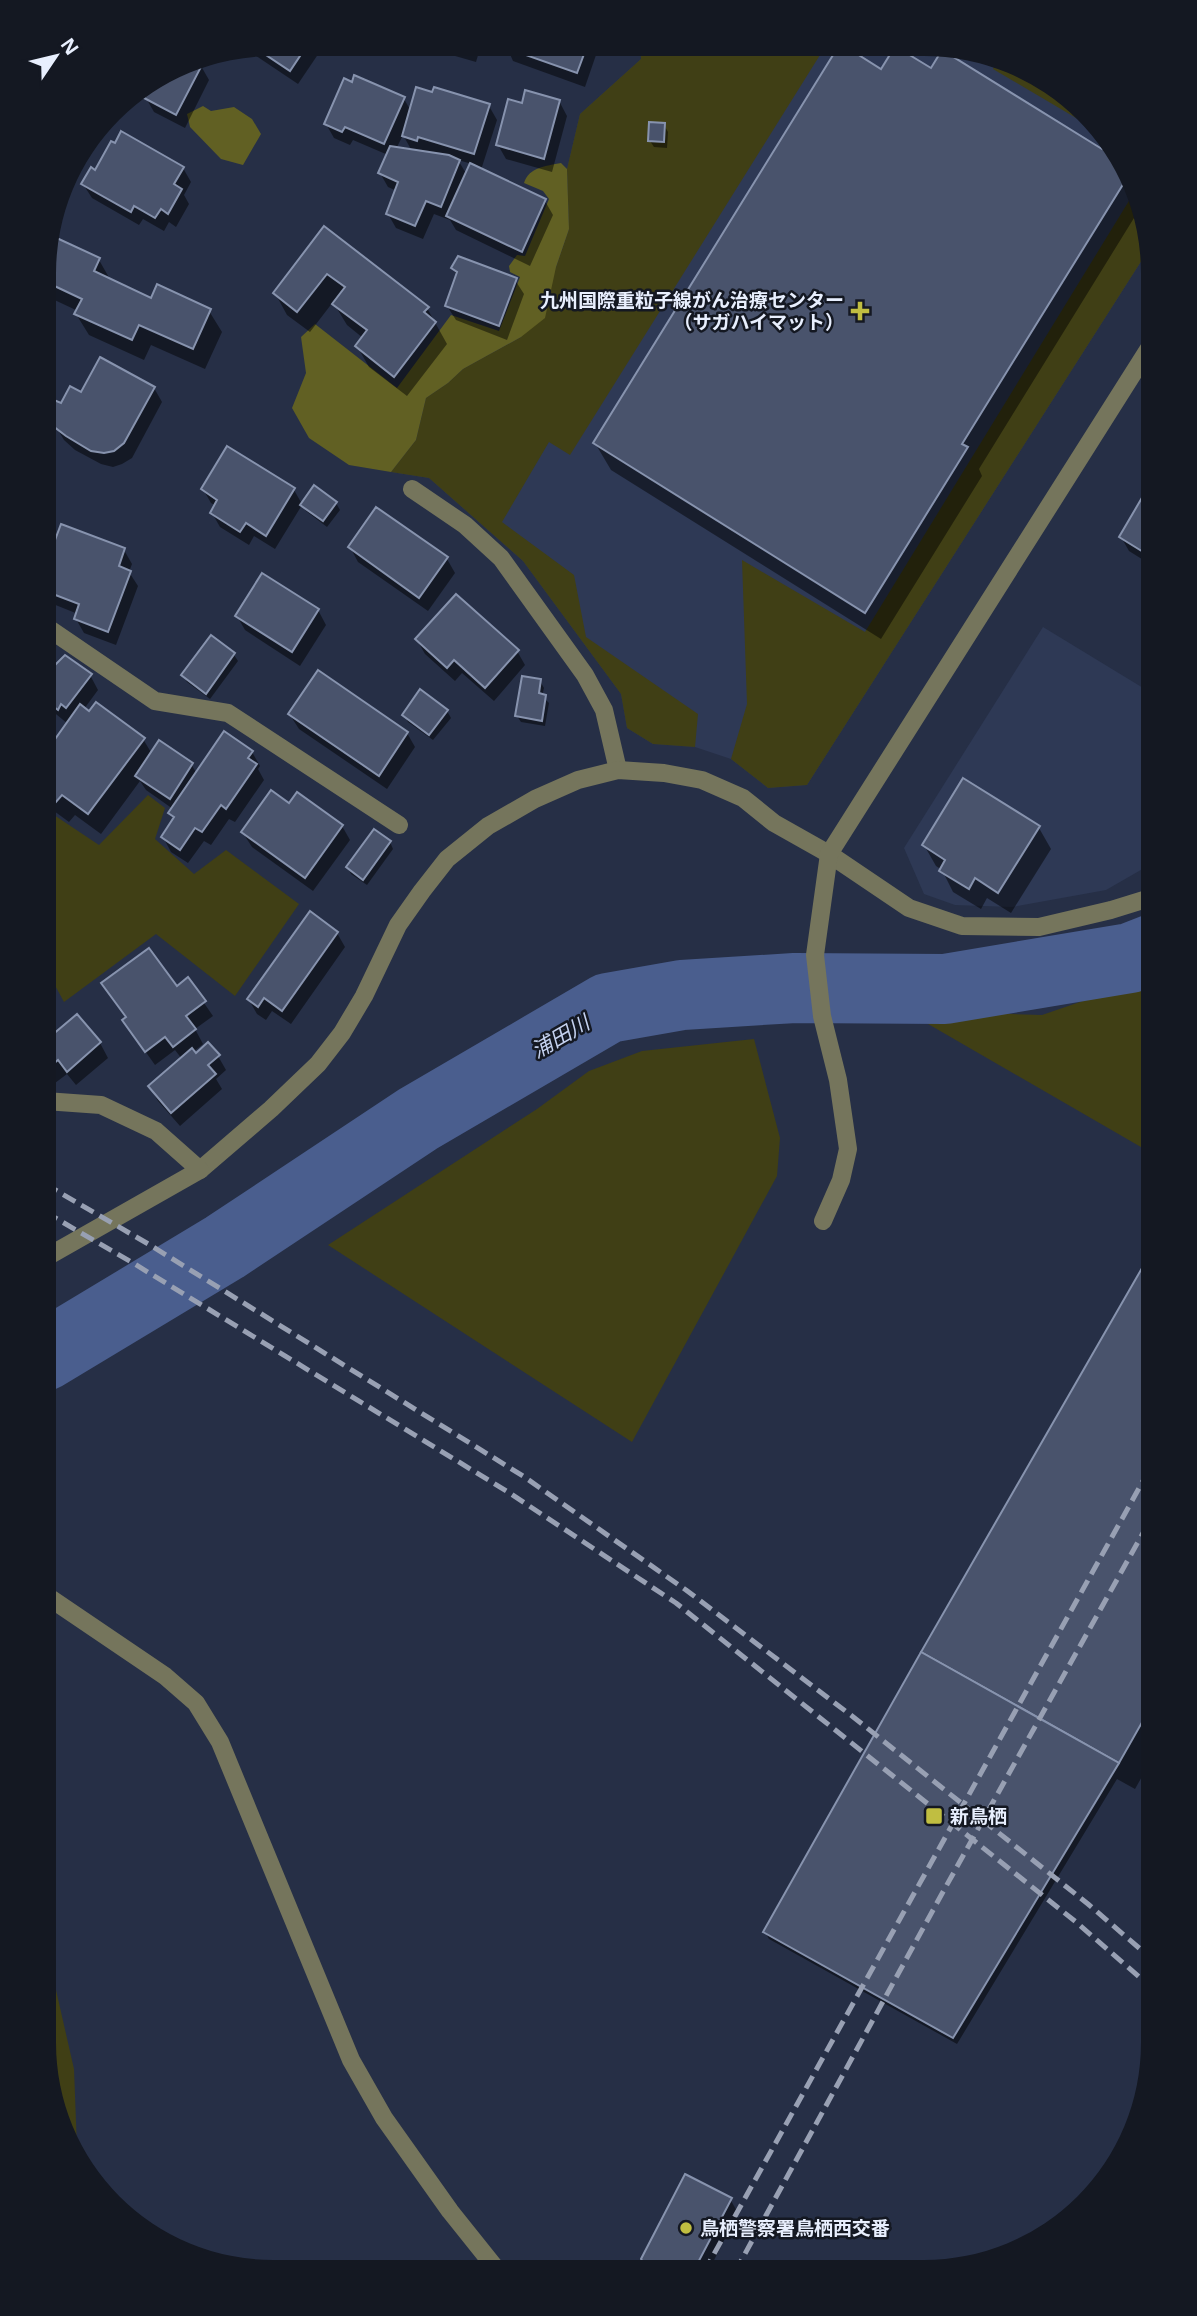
<svg xmlns="http://www.w3.org/2000/svg" width="1197" height="2316" viewBox="0 0 1197 2316" font-family="'Open Sans','Noto Sans JP',sans-serif">
<rect width="100%" height="100%" fill="#262f46"/>
<g fill="#2e3955">
<polygon points="640,46 968,48 1075,100 1141,200 1149,249 807,785 768,788 731,759 695,747 653,744 627,728 621,694 523,561 429,478 391,472 492,352 569,229 567,169 580,114 641,59"/>
<polygon points="1043,627 1153,694 1153,863 1106,890 1012,907 955,905 924,894 904,848"/>
</g>
<g fill="#403f15">
<polygon points="640,46 825,47 570,455 549,442 502,522 574,575 586,637 698,714 695,747 653,744 627,728 621,694 523,561 429,478 391,472 416,440 426,398 448,383 463,369 521,337 556,267 569,229 567,169 580,114 641,59"/>
<polygon points="996,62 1075,100 1093,128 993,69"/>
<polygon points="1135,191 1141,200 1149,249 807,785 768,788 731,759 747,704 742,560 865,632"/>
<polygon points="148,795 165,808 155,839 194,874 226,850 299,904 235,996 156,934 64,1002 45,967 45,814 48,811 99,845"/>
<polygon points="1153,977 1153,1154 916,1017 944,1012 1042,1015"/>
<polygon points="754,1039 780,1138 777,1176 632,1442 328,1245 537,1109 589,1071 642,1051"/>
<polygon points="44,1951 51,1968 74,2069 77,2148 56,2116 44,2043"/>
</g>
<g fill="#616023">
<polygon points="203,106 211,111 234,107 252,119 261,134 243,165 221,159 190,127 187,114"/>
<path d="M 561,163 L 567,169 L 569,229 L 556,267 L 545,318 L 521,337 L 463,369 L 448,383 L 426,398 L 416,440 L 391,472 L 349,465 L 309,438 L 292,408 L 306,373 L 301,337 L 315,324 L 397,388 L 451,315 L 499,331 L 520,277 L 510,272 L 509,266 L 517,255 L 525,256 L 549,199 L 543,191 L 524,183 C 529,167 546,166 561,163 Z"/>
</g>
<g fill="#0007" fill-rule="evenodd">
<polygon points="273,44 325,44 298,84 246,49"/>
<polygon points="417,45 481,45 476,62"/>
<polygon points="506,45 594,46 597,52 585,87 513,61"/>
<polygon points="190,60 201,66 209,80 185,128 154,112 146,98 155,80"/>
<polygon points="932,70 1102,152 1106,146 1141,200 1142,205 979,469 982,476 881,639 611,470 595,443 882,71"/>
<path d="M 404,99 L 411,111 L 489,106 L 497,120 L 481,170 L 545,201 L 553,215 L 530,266 L 456,230 L 450,220 L 434,214 L 423,239 L 396,228 L 388,214 L 397,191 L 388,187 L 380,173 L 388,155 L 353,140 L 350,145 L 334,138 L 326,124 ZM 403,135 L 412,151 L 396,149 ZM 458,160 L 472,164 L 467,175 Z"/>
<polygon points="559,101 567,116 552,172 506,159 498,145 523,105"/>
<polygon points="664,125 668,132 667,148 654,147 650,141"/>
<polygon points="93,138 94,140 80,169 61,192 68,171"/>
<polygon points="183,168 191,182 184,195 189,204 176,227 169,222 164,231 143,219 139,225 92,198 83,184 96,172"/>
<polygon points="325,228 427,308 447,344 407,396 369,367 357,346 363,338 347,325 333,302 310,332 287,315 275,293"/>
<polygon points="48,236 99,260 111,281 152,300 209,311 222,332 205,369 151,345 144,360 89,335 76,314 78,311 46,296 46,243"/>
<polygon points="453,268 515,280 524,294 507,340 456,320 447,306 457,276"/>
<polygon points="154,388 162,402 132,458 122,464 113,467 101,464 75,450 64,440 55,425 61,405 81,395"/>
<polygon points="203,489 294,490 302,504 336,503 340,510 327,527 306,511 302,505 275,549 254,536 249,545 220,527 212,513 216,506 211,503"/>
<polygon points="1144,498 1153,504 1153,566 1129,551 1121,537"/>
<polygon points="45,525 52,536 45,552"/>
<polygon points="350,547 447,559 455,573 428,611 358,562"/>
<polygon points="124,550 132,564 129,572 138,586 116,645 84,633 76,619 78,614 48,602 45,598 45,572"/>
<polygon points="318,610 326,625 300,666 245,630 237,616"/>
<polygon points="211,638 234,655 238,661 210,699 187,682 183,676"/>
<polygon points="417,640 517,651 525,665 494,701 462,673 455,681 425,654"/>
<polygon points="45,645 56,661 50,670 51,671 90,675 98,690 84,709 143,739 152,754 191,764 197,774 252,752 260,766 258,769 264,780 235,822 229,819 211,845 204,841 188,863 171,852 163,837 175,820 170,813 173,809 146,790 140,781 101,834 75,815 69,822 54,811 48,819 45,817 45,750 48,752 68,724 45,705"/>
<polygon points="540,681 544,688 542,696 549,703 545,726 521,722 517,716"/>
<polygon points="447,711 451,718 433,740 408,722 404,715"/>
<polygon points="290,715 407,733 415,747 387,789 299,729"/>
<polygon points="289,806 342,826 350,840 313,891 252,847 243,833"/>
<polygon points="1039,828 1051,849 1011,913 987,898 981,909 953,892 942,870 936,866 924,845"/>
<polygon points="390,842 393,849 367,885 351,874 348,868"/>
<polygon points="337,933 345,947 291,1024 272,1011 266,1020 257,1014 249,1000"/>
<polygon points="188,980 213,1016 195,1029 203,1044 193,1052 196,1055 218,1056 226,1070 216,1079 222,1089 180,1126 158,1101 150,1087 182,1059 175,1050 155,1065 133,1034 127,1019 103,983 177,988"/>
<polygon points="76,1016 100,1043 108,1058 76,1085 67,1074 55,1083 45,1072 45,1043"/>
<polygon points="45,1017 50,1026 45,1030"/>
<polygon points="1153,1253 1153,1757 1135,1789 1117,1779 957,2044 769,1939 765,1932"/>
<polygon points="730,2199 738,2213 708,2272 650,2271 643,2258"/>
</g>
<g fill="none" stroke-linecap="round" stroke-linejoin="round">
<polyline stroke="#4a5e8e" stroke-width="70" points="44,1356 225,1247 418,1119 608,1008 682,995 795,988 945,989 1130,958 1153,949"/>
</g>
<g fill="#49536c" stroke="#8793ae" stroke-width="2">
<polygon points="273,44 308,44 290,71 254,47"/>
<polygon points="504,45 587,46 577,73 503,47"/>
<polygon points="838,47 846,47 881,69 894,48 898,48 931,68 942,50 1102,149 1105,145 1127,178 962,444 968,447 865,613 593,443"/>
<polygon points="193,60 202,65 176,115 144,98 152,82 186,61"/>
<polygon points="354,75 405,97 384,144 345,127 342,132 324,124 344,78 352,82"/>
<polygon points="416,87 432,92 434,87 490,104 474,154 418,137 417,141 402,136"/>
<polygon points="525,90 560,100 544,159 496,145 508,99 522,103"/>
<polygon points="649,122 665,123 664,142 648,141"/>
<polygon points="121,131 184,167 174,184 182,189 168,214 161,209 155,218 134,206 131,212 81,184 91,167 95,170 111,141 115,143"/>
<polygon points="390,146 449,155 460,160 441,207 426,201 415,226 386,214 398,182 378,173"/>
<polygon points="470,163 546,199 522,252 446,216"/>
<polygon points="324,226 429,307 424,312 436,322 394,377 355,346 367,330 332,304 345,287 327,274 297,312 273,293"/>
<polygon points="48,234 100,258 94,271 151,298 157,284 211,309 193,349 139,325 132,340 74,314 82,299 46,282 46,243"/>
<polygon points="458,256 517,278 499,326 445,306 457,272 451,268"/>
<polygon points="100,357 155,387 124,443 114,451 104,453 91,451 66,436 53,426 47,411 54,400 61,403 70,386 81,392"/>
<polygon points="227,446 295,488 266,536 246,523 240,532 210,513 217,500 201,489"/>
<polygon points="314,485 337,502 323,521 300,505"/>
<polygon points="1143,496 1153,502 1153,558 1119,537"/>
<polygon points="376,507 448,557 419,598 348,547"/>
<polygon points="61,524 125,548 119,566 131,571 108,632 74,619 79,604 45,591 45,567"/>
<polygon points="262,573 319,609 292,652 235,616"/>
<polygon points="456,594 519,650 485,688 454,660 447,668 415,639"/>
<polygon points="211,635 235,653 206,694 181,675"/>
<polygon points="65,655 92,674 66,708 61,704 58,710 45,700 45,675"/>
<polygon points="318,670 408,732 379,776 288,714"/>
<polygon points="522,676 541,679 539,693 546,695 542,721 515,716"/>
<polygon points="420,689 448,710 429,735 402,715"/>
<polygon points="96,702 145,738 88,814 62,795 56,802 45,794 45,748 48,749 80,704 89,711"/>
<polygon points="224,731 253,751 248,758 257,764 226,809 221,805 202,832 195,828 180,850 161,837 174,817 168,813"/>
<polygon points="159,740 193,763 170,799 135,776"/>
<polygon points="963,778 1040,826 998,893 975,878 969,889 939,871 945,860 922,845"/>
<polygon points="271,790 289,803 297,792 343,825 305,878 241,832"/>
<polygon points="374,829 391,841 363,880 346,867"/>
<polygon points="310,911 338,932 282,1011 264,998 258,1007 247,999"/>
<polygon points="149,948 177,986 188,977 206,1001 186,1016 196,1029 173,1047 165,1037 145,1052 122,1020 126,1017 101,983"/>
<polygon points="77,1014 101,1042 67,1072 58,1060 46,1070 45,1041"/>
<polygon points="208,1042 220,1055 208,1065 216,1074 171,1113 148,1086 192,1048 196,1053"/>
<polygon points="1153,1249 1153,1703 1119,1763 921,1652"/>
<polygon points="921,1652 1119,1763 953,2038 763,1932"/>
<polygon points="685,2174 732,2198 693,2272 650,2271 641,2259"/>
</g>
<g fill="none" stroke-linecap="round" stroke-linejoin="round">
<g stroke="#75755c" stroke-width="18">
<polyline points="412,489 465,525 501,558 585,675 604,710 618,770"/>
<polyline points="45,626 155,701 228,713 399,825"/>
<polyline points="200,1170 271,1109 318,1064 342,1033 364,996 398,925 422,891 447,859 488,826 535,799 578,780 618,770 664,773 702,780 743,798 774,823 829,854 909,908 962,926 1039,927 1111,910 1153,897"/>
<polyline points="823,1221 841,1180 848,1149 838,1080 822,1016 815,955 829,854 1153,342"/>
<polyline points="45,1258 200,1170 156,1131 101,1105 45,1101"/>
<polyline points="44,1594 165,1676 196,1703 220,1742 351,2060 384,2118 450,2211 498,2271"/>
</g>
<g stroke="#98a0b3" stroke-width="5" stroke-dasharray="14 7" stroke-linecap="butt">
<polyline points="45,1184 150,1245 523,1476 686,1590 852,1716 1088,1904 1153,1960"/>
<polyline points="45,1212 133,1263 508,1492 676,1603 1076,1922 1153,1989"/>
<polyline points="704,2272 1153,1463"/>
<polyline points="735,2272 944,1890 1153,1515"/>
</g>
</g>
<g fill="#c0be41" stroke="#141822" stroke-width="2.5">
<path d="M856.5 300.5h7v7h7v7h-7v7h-7v-7h-7v-7h7z"/>
<rect x="925" y="1807" width="18" height="18" rx="3.5"/>
<circle cx="686" cy="2228" r="7"/>
</g>
<g text-anchor="middle" dominant-baseline="central" stroke-width="5" stroke-linejoin="round" paint-order="stroke">
<g font-size="19" font-weight="bold" fill="#e8effe" stroke="#141822" text-anchor="start">
<text x="844" y="300" text-anchor="end">九州国際重粒子線がん治療センター<tspan x="844" dy="22">（サガハイマット）</tspan></text>
<text x="950" y="1816">新鳥栖</text>
<text x="700" y="2228">鳥栖警察署鳥栖西交番</text>
</g>
<g font-size="21" font-style="italic" fill="#c5d2f0" stroke="#141822">
<text transform="translate(560 1036) rotate(-30)">浦田川</text>
</g>
</g>
<path d="M0 0H1197V2316H0ZM273 56H924A217 217 0 0 1 1141 273V2043A217 217 0 0 1 924 2260H273A217 217 0 0 1 56 2043V273A217 217 0 0 1 273 56Z" fill="#141822" fill-rule="evenodd"/>
<g transform="translate(56 56) rotate(55)" stroke="#141822" stroke-width="5" paint-order="stroke">
<path d="M0-5L12 26L0 18L-12 26Z" fill="#e8effe"/>
<text y="-10" font-size="19" font-weight="bold" text-anchor="middle" fill="#e8effe">N</text>
</g>
</svg>
